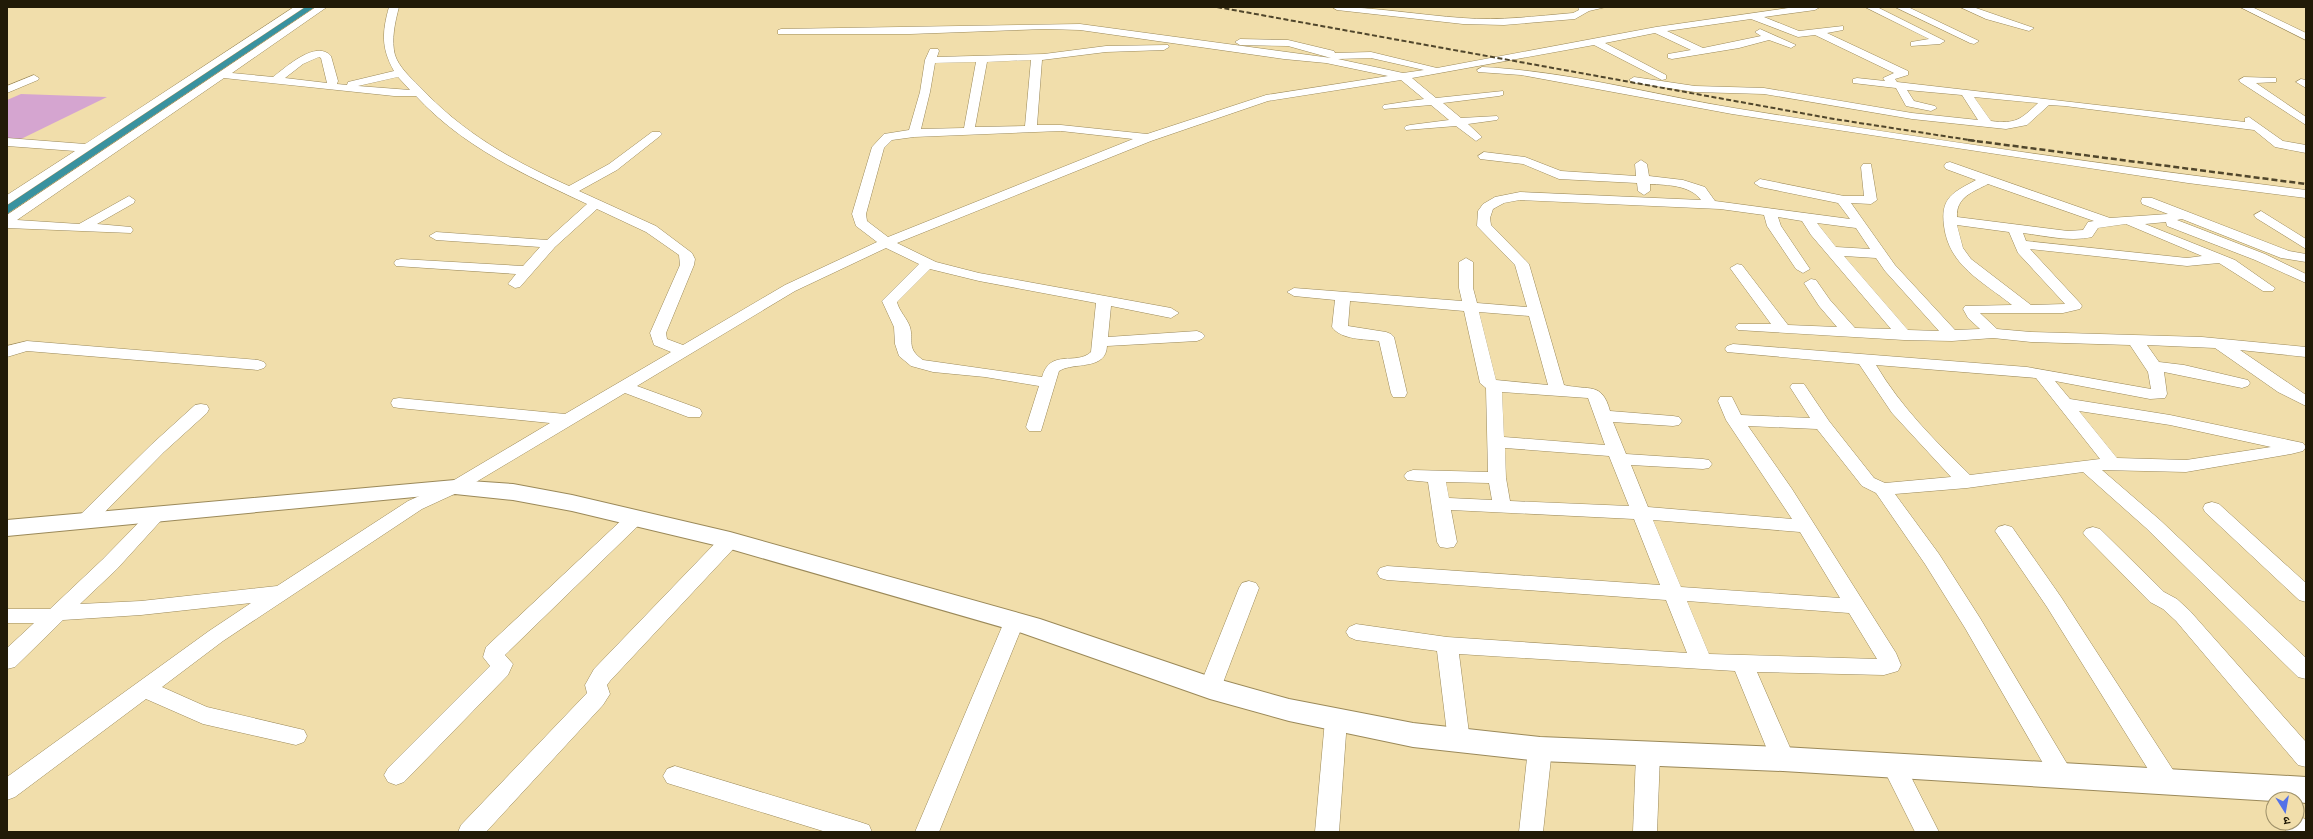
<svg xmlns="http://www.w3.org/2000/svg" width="2313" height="839" viewBox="0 0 2313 839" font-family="Arial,'Noto Sans Devanagari',sans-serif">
<rect width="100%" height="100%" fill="#f1deab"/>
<polygon fill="#d5a5d0" points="21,94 107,97 21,139 7,139 7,100"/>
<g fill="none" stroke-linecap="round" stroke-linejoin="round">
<polygon fill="#3992a0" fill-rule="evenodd" points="305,7 315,7 7,214 7,204"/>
<defs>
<g id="street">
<polygon points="294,7 305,7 7,205 7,195 75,151 7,146 7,138 85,144"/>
<path d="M 316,7 L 327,7 L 232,73 L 273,77 C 285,68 316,39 331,56 L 338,81 L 337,84 L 347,85 L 348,82 L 394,71 C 381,48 382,32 389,7 L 399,7 C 395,22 391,40 395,55 C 399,67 410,77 419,86 C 463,133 511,160 569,186 L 609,164 L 652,132 L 660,132 L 662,134 L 660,136 L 617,170 L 579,191 L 656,226 L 692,253 L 695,259 L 694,265 L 666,333 L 667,339 L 683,345 L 785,285 L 877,242 L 856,226 L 852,214 L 872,147 L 884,134 L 909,130 L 920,92 L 925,60 L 930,49 L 938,49 L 939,51 L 937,57 L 1044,54 L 1106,46 L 1168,45 L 1169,47 L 1164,50 L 1106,52 L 1042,60 L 1037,125 L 1061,125 L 1147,134 L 1266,95 L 1388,76 L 1326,63 L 1284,59 L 1080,30 L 1046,29 L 910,34 L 778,34 L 778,30 L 781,29 L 1080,24 L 1331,58 L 1288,46 L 1240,45 L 1235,42 L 1240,39 L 1288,40 L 1334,51 L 1335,53 L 1371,52 L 1437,68 L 1656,27 L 1795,7 L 1820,7 L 1815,10 L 1764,17 L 1799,31 L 1843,26 L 1843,30 L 1827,33 L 1908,71 L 1908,75 L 1895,79 L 1897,82 L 2245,122 L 2245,118 L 2249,117 L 2283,141 L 2306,145 L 2306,153 L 2275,147 L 2254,130 L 2065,106 L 2049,105 L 2027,125 L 2006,129 L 1912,119 L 1764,94 L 1695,92 L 1634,83 L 1629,80 L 1634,77 L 1695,86 L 1764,88 L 1912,113 L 1978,120 L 1962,95 L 1907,90 L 1914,101 L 1935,106 L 1937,108 L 1931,111 L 1906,106 L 1896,88 L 1853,83 L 1853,79 L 1857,78 L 1885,81 L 1883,78 L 1894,73 L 1815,35 L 1798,37 L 1751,19 L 1667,31 L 1703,48 L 1761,36 L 1755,32 L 1760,29 L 1796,45 L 1791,48 L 1769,40 L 1739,48 L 1672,59 L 1668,58 L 1668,54 L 1691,50 L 1655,33 L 1605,43 L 1666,75 L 1666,79 L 1662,80 L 1594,45 L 1412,78 L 1436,98 L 1503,91 L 1503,95 L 1499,96 L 1443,103 L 1461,118 L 1497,116 L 1499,118 L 1497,120 L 1468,124 L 1482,137 L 1476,141 L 1456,126 L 1406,130 L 1404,128 L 1406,126 L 1410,125 L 1449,120 L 1431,105 L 1384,109 L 1382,107 L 1384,105 L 1424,99 L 1401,80 L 1268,101 L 1151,141 L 897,243 L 936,262 L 979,273 L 1171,308 L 1179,313 L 1171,318 L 1111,306 L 1108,337 L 1197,331 L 1202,333 L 1205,336 L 1202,339 L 1197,341 L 1107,346 C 1106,369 1079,363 1063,369 L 1059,371 L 1041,431 L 1029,431 L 1026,427 L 1039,386 L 985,377 L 933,372 L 911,366 L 899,356 L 895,344 L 894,327 L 882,301 L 919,264 L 886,248 L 795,291 L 637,386 L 700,409 L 702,413 L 700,417 L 688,417 L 625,393 L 461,491 L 422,509 L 223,641 L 162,687 L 207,707 L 304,730 L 307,736 L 304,742 L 296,745 L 203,724 L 146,699 L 15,797 L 7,800 L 7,777 L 209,631 L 251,603 L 141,615 L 63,620 L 15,667 L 7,669 L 7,648 L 34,623 L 7,623 L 7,609 L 50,609 L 103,559 L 151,510 L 158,508 L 165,510 L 167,514 L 117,569 L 80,604 L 141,601 L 277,586 L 408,501 L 449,483 L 550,423 L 399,408 L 393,407 L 391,403 L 393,399 L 399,398 L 565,414 L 671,352 L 654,345 L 650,333 L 680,265 L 679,255 L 646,232 L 597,209 L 555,247 L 520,287 L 515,288 L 508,284 L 516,274 L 396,266 L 394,263 L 396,260 L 401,259 L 523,266 L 540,247 L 436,240 L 429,236 L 436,232 L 547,240 L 587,204 C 525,175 463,147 416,96 L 394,96 L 224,78 L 17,220 L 79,224 L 129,196 L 135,200 L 134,203 L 97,224 L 131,227 L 133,230 L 131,233 L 7,228 L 7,215 ZM 319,57 L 321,58 L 327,83 L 285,78 L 303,64 ZM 1371,58 L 1424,70 L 1403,73 L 1338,59 ZM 1031,60 L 1025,126 L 975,127 L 987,62 ZM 976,62 L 964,128 L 921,129 L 930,92 L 935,63 ZM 398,77 L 410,90 L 358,86 ZM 1974,97 L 2038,103 C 2020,120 2016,124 1991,121 ZM 1061,131 L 1133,139 L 888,237 L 867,221 L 866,214 L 884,148 L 892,140 L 914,137 ZM 930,269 L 979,281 L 1096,303 L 1091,352 C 1076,366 1050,348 1042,377 L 923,360 C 906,348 914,342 910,327 C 907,318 899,311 897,302 Z"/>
<path d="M 1332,7 C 1376,7 1419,15 1463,18 C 1500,21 1536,16 1573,13 L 1579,10 L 1578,7 L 1606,7 L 1589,11 L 1575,19 L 1504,25 L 1463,24 L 1337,10 Z"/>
<polygon points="1865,7 1877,7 1945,41 1940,44 1911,46 1911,42 1929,39"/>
<polygon points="1895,7 1908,7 1979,41 1974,44 1970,43"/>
<polygon points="1960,7 1973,7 2034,28 2029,31 1986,19"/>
<polygon points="2240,7 2252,7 2306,33 2306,40"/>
<path d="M 1482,67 C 1567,71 1650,94 1734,108 C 1924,139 2115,166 2306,190 L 2306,198 L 2188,183 L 1732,114 L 1521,75 L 1478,72 L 1477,70 Z"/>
<polygon points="34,75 39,78 38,80 7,93 7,86"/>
<polygon points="2244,77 2276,78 2276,82 2256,83 2306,117 2306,125 2240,82 2239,80"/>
<polygon points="2301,79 2306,80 2306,88 2296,82"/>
<path d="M 1484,152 L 1525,157 L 1561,171 L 1636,176 L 1635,164 L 1641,160 L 1647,164 L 1649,176 L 1683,180 L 1705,187 L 1715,201 L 1850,219 L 1838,203 L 1760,187 L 1754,183 L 1760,179 L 1844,196 L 1864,196 L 1861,167 L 1863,164 L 1871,164 L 1877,200 L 1871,204 L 1851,203 L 1895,265 L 1955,330 L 1980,329 L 1968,318 L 1963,309 L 1965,306 L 2012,305 C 1982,281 1949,266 1944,226 C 1940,197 1954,192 1976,180 L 1946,169 L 1944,166 L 1946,163 L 1950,162 L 2110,218 L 2168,214 L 2142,204 L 2141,201 L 2142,198 L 2152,198 L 2289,251 L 2306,254 L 2306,262 L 2281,258 L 2182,219 L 2177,220 L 2265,254 L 2306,274 L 2306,283 L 2255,260 L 2167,226 L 2166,222 L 2145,224 L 2235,260 L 2275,288 L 2273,291 L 2263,291 L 2219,263 L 2187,266 L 2030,249 L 2080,303 L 2082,306 L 2080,309 L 2063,313 L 1980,313 L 1997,329 L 2031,332 L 2202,337 L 2306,347 L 2306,357 L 2240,350 L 2306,395 L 2306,406 L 2278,392 L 2215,348 L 2147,345 L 2159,362 L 2184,365 L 2248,380 L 2250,383 L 2248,386 L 2242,388 L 2164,372 L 2167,394 L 2165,398 L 2150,399 L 2055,381 L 2070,399 L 2170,415 L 2303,443 L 2306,447 L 2303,451 L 2291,454 L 2186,472 L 2102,470 L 2160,520 L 2306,658 L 2306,679 L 2298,677 L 2146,528 L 2083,472 L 1967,488 L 1895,494 L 1939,554 L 1980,618 L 2075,777 L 2071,784 L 2063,787 L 2055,784 L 1965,628 L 1925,564 L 1876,493 L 1862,486 L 1817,429 L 1748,426 L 1792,489 L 1896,653 L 1901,665 L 1898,671 L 1884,675 L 1757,672 L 1795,759 L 1791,766 L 1783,768 L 1775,766 L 1771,759 L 1735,671 L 1459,654 L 1470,741 L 1467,747 L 1459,750 L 1451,747 L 1448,741 L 1437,651 L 1356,640 L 1349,637 L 1346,632 L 1349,627 L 1356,624 L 1447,637 L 1687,653 L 1666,600 L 1387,580 L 1380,578 L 1377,573 L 1380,568 L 1387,566 L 1660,585 L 1634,519 L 1451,510 L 1457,542 L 1454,547 L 1447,548 L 1440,547 L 1437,542 L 1428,482 L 1407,480 L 1404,476 L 1407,472 L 1413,470 L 1488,472 L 1486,388 L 1480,383 L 1464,311 L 1350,301 L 1348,326 L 1386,332 L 1391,334 L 1394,337 L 1407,393 L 1405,397 L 1393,397 L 1391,393 L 1379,341 C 1365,339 1341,340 1332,327 L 1335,300 L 1294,296 L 1287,292 L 1294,288 L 1462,301 L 1459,288 L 1459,262 L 1466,258 L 1473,262 L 1473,288 L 1477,303 L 1527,307 L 1515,265 L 1477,226 L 1478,211 L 1483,204 L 1495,197 L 1520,192 L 1701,200 C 1690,185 1667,185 1650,184 L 1650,191 L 1644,195 L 1638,191 L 1637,183 L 1559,179 L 1523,164 L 1480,159 L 1478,156 ZM 1988,184 L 2094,221 L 2088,222 L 2083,230 L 2068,231 L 1957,217 C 1956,197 1973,192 1988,184 ZM 1520,200 L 1720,209 L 1764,215 L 1767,226 L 1796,269 L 1803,273 L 1810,269 L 1781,226 L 1778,217 L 1802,221 L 1811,235 L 1891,329 L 1855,328 L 1830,300 L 1816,280 L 1811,279 L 1804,283 L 1819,306 L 1837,327 L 1788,325 L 1742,265 L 1737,264 L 1730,268 L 1771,324 L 1738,324 L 1735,327 L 1738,330 L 1904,340 L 1952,341 L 1993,338 L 2031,342 L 2130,345 L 2148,372 L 2151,389 L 2027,367 L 1733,344 L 1727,346 L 1725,349 L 1727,352 L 1859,364 L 1892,413 L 1951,477 L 1885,483 L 1874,478 L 1829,421 L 1804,384 L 1792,384 L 1790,387 L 1810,418 L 1741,415 L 1732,397 L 1720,397 L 1718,401 L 1726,420 L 1792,519 L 1648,507 L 1631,465 L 1703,469 L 1709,468 L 1712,464 L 1709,460 L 1703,459 L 1626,454 L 1613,422 L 1673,426 L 1679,425 L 1682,421 L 1679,417 L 1673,416 L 1610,411 C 1602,381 1589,391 1564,385 L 1529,264 L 1491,225 L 1490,218 L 1493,209 L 1504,203 ZM 1817,223 L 1856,228 L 1870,249 L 1836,247 ZM 2126,224 L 2202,256 L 2187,258 L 2026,241 L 2023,233 C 2046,236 2070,242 2092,237 L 2098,228 ZM 1957,225 L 2009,232 L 2018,253 L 2065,304 L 2031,305 L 1971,259 L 1963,248 ZM 1844,256 L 1876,258 L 1885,271 L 1939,331 L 1908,330 ZM 1479,312 L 1529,316 L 1548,385 L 1496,380 ZM 1876,365 L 2036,378 L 2100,459 L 1970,475 C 1935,441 1901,407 1876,365 ZM 1502,392 L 1588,398 L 1605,445 L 1504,437 ZM 2079,411 L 2170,425 L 2271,447 L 2186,460 L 2117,458 ZM 1505,448 L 1609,456 L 1629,506 L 1510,501 L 1506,478 ZM 1446,482 L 1489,483 L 1492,500 L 1449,498 ZM 1653,520 L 1800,532 L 1840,598 L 1681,587 ZM 1687,601 L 1849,613 L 1877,659 L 1709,654 Z"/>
<polygon points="2261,211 2306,239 2306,249 2256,218 2254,215"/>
<polygon points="27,341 258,360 264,362 266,365 264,368 258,370 27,351 7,357 7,346"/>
<polygon points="201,404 207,405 209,409 207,413 164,452 92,525 85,527 78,525 76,521 78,517 152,444 195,405"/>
<polygon points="2212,502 2219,504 2306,583 2306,602 2299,600 2205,512 2203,508 2205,504"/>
<polygon points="635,512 642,514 644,518 642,522 505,655 513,664 508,675 404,782 396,785 388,782 384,775 388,768 490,666 483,657 486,647 628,514"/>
<polygon points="2005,525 2012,527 2061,597 2177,776 2181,783 2177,790 2169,793 2161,790 2047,607 1995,531 1998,527"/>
<polygon points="2093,527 2100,529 2164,592 2177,599 2190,611 2306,742 2306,767 2298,765 2176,621 2163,609 2150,602 2086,537 2083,533 2086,529"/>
<polygon points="730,534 737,535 740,540 737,545 610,681 607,685 610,694 603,705 486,832 458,832 461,825 587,693 585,685 594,669 723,535"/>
<polygon points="1249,581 1256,583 1259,588 1221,688 1218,694 1210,696 1202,694 1199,688 1239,588 1242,583"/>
<polygon points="1014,615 1021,617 1024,622 939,832 915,832 1004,622 1007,617"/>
<polygon points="1336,711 1344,714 1347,720 1339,832 1315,832 1325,720 1328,714"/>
<polygon points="1540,740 1548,743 1552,749 1543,832 1519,832 1528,749 1532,743"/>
<polygon points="1648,746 1656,748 1660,755 1657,832 1633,832 1636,755 1640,748"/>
<polygon points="1894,757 1902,759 1939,832 1915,832 1882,766 1886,759"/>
<polygon points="675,766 860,822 869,825 872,832 826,832 667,783 663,776 667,769"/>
<polygon points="2297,814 2306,820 2306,832 2287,832 2282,823 2297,823"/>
</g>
<polygon id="primary" points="455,480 513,484 572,495 730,532 1040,619 1214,678 1289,699 1413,723 1540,737 1783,747 2306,777 2306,803 2297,802 2297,799 2273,799 2273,801 1783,771 1540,761 1413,747 1289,721 1210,699 1022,633 727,548 572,511 513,500 455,494 425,496 7,536 7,520"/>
</defs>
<use href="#street" stroke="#9b8959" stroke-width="1"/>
<use href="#primary" stroke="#9b8959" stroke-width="2"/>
<use href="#street" fill="#fff" fill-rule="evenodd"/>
<use href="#primary" fill="#fff" fill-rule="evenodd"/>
<polyline stroke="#50462c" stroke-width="2" stroke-dasharray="5 2.5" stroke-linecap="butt" points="1217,7 1834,119 1976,141"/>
<polyline stroke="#50462c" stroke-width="2.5" stroke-dasharray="6 3" stroke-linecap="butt" points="1968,140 2306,184"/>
</g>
<rect width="2313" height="839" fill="none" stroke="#211a07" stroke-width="16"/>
<g transform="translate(2285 811) rotate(169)"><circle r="19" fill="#f1deab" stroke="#9e9069"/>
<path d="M0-3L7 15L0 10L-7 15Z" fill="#5472e8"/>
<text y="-6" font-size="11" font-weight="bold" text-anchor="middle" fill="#211a07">उ</text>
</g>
</svg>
